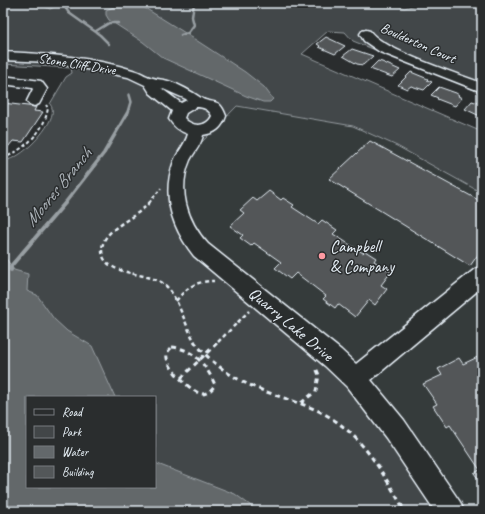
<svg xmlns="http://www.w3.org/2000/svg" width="485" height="514" viewBox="0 0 485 514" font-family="Caveat,sans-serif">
<rect width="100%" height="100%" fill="#2a2d2e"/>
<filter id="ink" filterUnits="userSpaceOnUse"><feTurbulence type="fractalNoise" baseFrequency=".025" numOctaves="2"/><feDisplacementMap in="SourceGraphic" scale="8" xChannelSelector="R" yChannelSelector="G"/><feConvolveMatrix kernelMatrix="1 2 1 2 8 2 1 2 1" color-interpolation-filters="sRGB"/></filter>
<g filter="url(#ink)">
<polygon fill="#363a3b" points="236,106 363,127 482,192 482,511 462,511 197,235 181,197 188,161 200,144"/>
<path fill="#424648" stroke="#959ca0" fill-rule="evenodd" d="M 3,3 L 38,3 L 50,9 L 63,3 L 393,3 L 404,8 L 425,3 L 482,4 L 482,93 L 353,41 L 345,32 L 328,31 L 302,54 L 482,132 L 482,193 L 397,146 L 353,126 L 237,106 L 200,144 L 188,161 L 181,197 L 197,235 L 340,352 L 462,511 L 3,511 L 3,163 C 8,159 15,158 20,154 C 31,147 61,117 50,104 L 66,77 L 72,73 L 71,68 L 3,64 ZM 27,397 L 155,397 L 155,487 L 27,487 Z"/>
<g fill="#63686b" stroke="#989fa3">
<polygon points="124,3 137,3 182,31 245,72 264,87 273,99 270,102 263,102 246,96 163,58 143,42 109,20 106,15 106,10"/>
<polygon points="5,257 14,270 28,274 27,291 37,295 54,319 67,331 92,346 115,397 27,397 27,487 155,487 155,463 235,494 258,511 3,511 3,258"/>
</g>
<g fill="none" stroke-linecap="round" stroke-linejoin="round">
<g stroke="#989fa3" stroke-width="2.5">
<polyline points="62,3 69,13 100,35 109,44"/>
<polyline points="96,31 109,23 118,23"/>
<polyline points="181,35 188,33 194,25 192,17 194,3"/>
</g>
<polyline stroke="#989fa3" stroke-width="3.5" points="65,203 104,153 128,112 131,102 129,95"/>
<polyline stroke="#989fa3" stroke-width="4" points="11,270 11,266 66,202"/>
</g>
<g fill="#535759" stroke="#e8f1f8">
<polygon points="326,37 345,46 335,54 319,47 320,46 317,44"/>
<polygon points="352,49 373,56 363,65 357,64 343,56"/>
<polygon points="378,61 382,62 400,70 392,77 370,69"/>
<polygon points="411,72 428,79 427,80 432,82 424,90 411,86 407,89 398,85"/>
<polygon points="439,87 456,93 459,95 458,96 462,98 455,106 437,99 438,98 431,95"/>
<polygon points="472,101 482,104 482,117 465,109"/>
<polygon points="3,103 36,107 34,111 43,112 23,142 13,141 8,147 3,146"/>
<polygon points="370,141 482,202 482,249 470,266 329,179"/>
<polygon points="269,191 281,200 283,198 294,205 292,207 318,224 322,220 337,230 333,234 363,253 365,251 376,258 374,261 391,272 381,285 387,289 375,305 369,300 355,317 338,304 335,308 323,299 326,296 296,273 290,279 275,268 281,262 254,243 251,246 240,238 243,235 230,226 244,213 240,210 253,198 257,201"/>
<polygon points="482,355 482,484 474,473 480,470 450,425 447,427 433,406 437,404 423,384 442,375 438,369 459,358 463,364"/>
</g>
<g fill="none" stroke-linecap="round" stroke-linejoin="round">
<defs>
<g id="minor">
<path d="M 366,30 L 370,31 C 383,50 458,74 482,83 L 482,92 L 380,52 L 364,41 L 360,34 L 362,31 Z"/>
<path d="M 3,52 C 48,54 94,57 136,71 C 142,73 147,77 153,78 C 158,80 163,79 168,81 C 180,85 191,91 201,98 C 212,105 219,96 226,116 C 222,128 216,133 203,135 C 201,145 195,151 190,160 C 177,190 187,221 208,244 L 341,350 L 356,364 L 475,269 L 482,266 L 482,287 L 371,380 L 404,420 L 460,502 L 464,511 L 435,511 L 386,438 L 347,387 L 325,366 L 194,256 C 172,228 161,196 174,161 C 178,151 185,145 188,134 C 179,131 174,127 169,119 L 172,111 L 150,93 L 145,85 L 128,77 L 50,62 L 3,60 ZM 161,88 L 186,99 L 187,100 L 181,103 ZM 196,107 C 203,107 209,109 212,116 C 206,128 192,127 184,118 L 186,113 Z"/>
<polygon points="3,76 41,81 47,89 39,104 34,106 29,104 27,101 33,89 32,88 3,84"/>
</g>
</defs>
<use href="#minor" stroke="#e8f1f8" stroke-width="3"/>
<g stroke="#e8f1f8" stroke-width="2" stroke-dasharray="3.5 2.5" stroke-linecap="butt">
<path d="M 3,159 C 25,148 44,133 48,108 L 46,105"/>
<polyline points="149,203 161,188"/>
</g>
<g stroke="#e8f1f8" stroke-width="2.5" stroke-dasharray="4 3" stroke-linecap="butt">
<path d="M 150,202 C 138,216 119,222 107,236 C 104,240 102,245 102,250 C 102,277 150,271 165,285 C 178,296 185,326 195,342"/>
<path d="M 176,301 C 187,287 196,281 214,281"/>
<polyline points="218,342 249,311"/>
</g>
<g stroke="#e8f1f8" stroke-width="3" stroke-dasharray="5 4" stroke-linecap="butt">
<path d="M 194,341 C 209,362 235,380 259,389 C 286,400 314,405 337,422 C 368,444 386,479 405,511"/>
<path d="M 172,347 C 194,349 207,366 215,385 C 212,389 208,394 202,394 C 192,393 168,368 167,358 C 166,353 168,351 172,347 Z"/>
<polyline points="181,378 219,341"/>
<polyline points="301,403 316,391 319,375 316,368"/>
</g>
<use href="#minor" fill="#2a2d2e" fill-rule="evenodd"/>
</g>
</g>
<circle fill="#ff9aa2" stroke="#2a2d2e" stroke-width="1.5" cx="322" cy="256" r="4"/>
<g text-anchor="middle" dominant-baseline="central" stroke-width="3" stroke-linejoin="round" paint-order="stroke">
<g font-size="14" fill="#e8f1f8" stroke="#2a2d2e">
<text transform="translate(418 43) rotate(24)">Boulderton Court</text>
<text transform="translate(77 64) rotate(9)">Stone Cliff Drive</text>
</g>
<g font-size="17" fill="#e8f1f8" stroke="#2a2d2e" text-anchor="start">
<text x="330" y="246">Campbell<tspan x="330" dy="20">&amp; Company</tspan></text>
</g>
<g font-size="17" fill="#e8f1f8" stroke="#2a2d2e">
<text transform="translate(291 324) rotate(40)">Quarry Lake Drive</text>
</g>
<g font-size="18" font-style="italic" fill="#acb3b9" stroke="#2a2d2e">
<text transform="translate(58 187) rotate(-51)">Moores Branch</text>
</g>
</g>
<rect width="485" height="514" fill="none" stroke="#2a2d2e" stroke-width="16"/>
<rect x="8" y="8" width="469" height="498" fill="none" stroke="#e8f1f8" stroke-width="1.5" filter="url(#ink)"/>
<rect x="26" y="396" width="130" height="92" fill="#2a2d2e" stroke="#767b7f"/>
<rect x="34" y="409" width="20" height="6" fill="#2a2d2e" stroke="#767b7f"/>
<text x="62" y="416" font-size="12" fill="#e8f1f8">Road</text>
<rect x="34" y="426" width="20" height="12" fill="#424648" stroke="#767b7f"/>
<text x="62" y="436" font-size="12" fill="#e8f1f8">Park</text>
<rect x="34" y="446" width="20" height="12" fill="#63686b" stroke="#767b7f"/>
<text x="62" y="456" font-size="12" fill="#e8f1f8">Water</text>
<rect x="34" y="466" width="20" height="12" fill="#535759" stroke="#767b7f"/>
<text x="62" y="476" font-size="12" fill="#e8f1f8">Building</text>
</svg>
